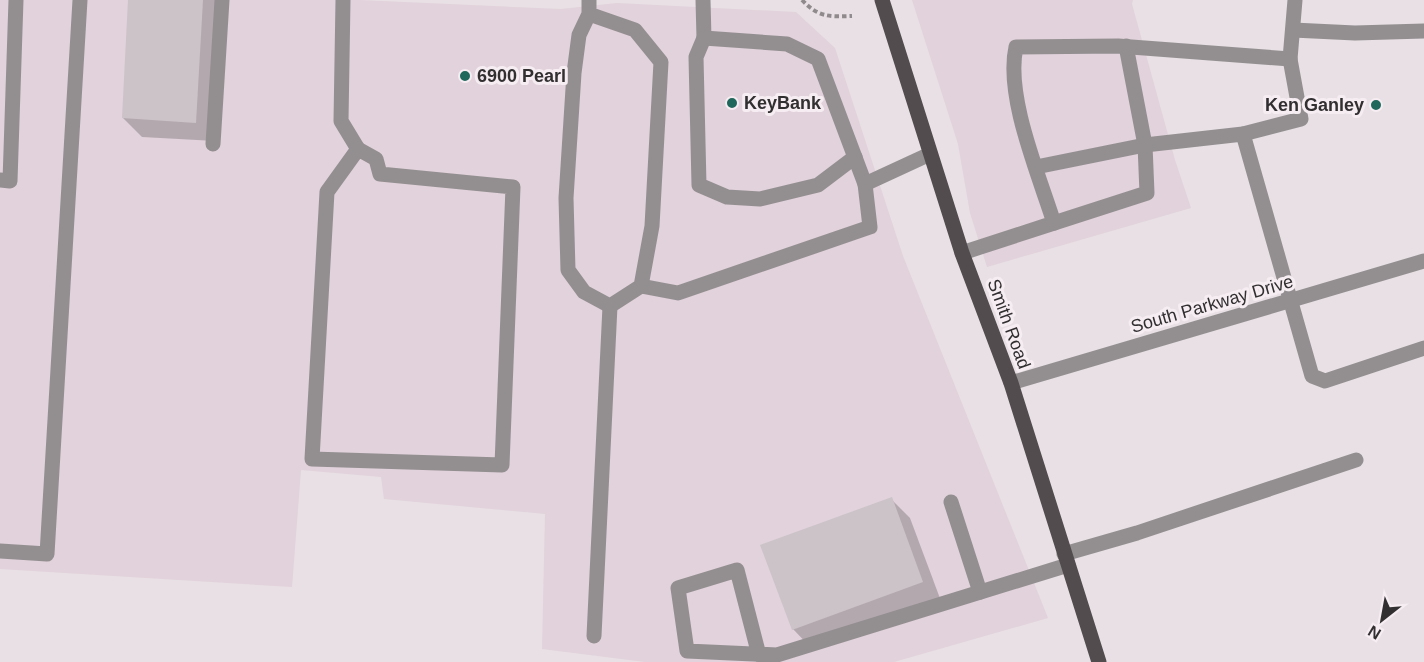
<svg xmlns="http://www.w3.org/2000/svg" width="1424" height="662" viewBox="0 0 1424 662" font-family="Helvetica,sans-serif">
<rect width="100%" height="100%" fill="#e8e0e4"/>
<g fill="#e2d2db">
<polygon points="0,0 360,0 561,9 617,3 796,12 835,48 903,256 1048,618 894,662 645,662 542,649 545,514 384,499 381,477 301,470 292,587 0,569"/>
<polygon points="912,0 1133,0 1132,4 1175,160 1191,208 987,267 970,213 958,144"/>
</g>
<g fill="#0003">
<polygon points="129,0 217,0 215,141 142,137 123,118"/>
<polygon points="891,499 910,518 941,601 812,649 793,629"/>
</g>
<g fill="#cbc3c8">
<polygon points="128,0 203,0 196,123 122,118"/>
<polygon points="892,497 923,582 792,630 760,545"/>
</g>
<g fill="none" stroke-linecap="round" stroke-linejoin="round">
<path stroke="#908a8d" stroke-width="4" stroke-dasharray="4.5 3" stroke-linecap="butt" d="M 802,0 C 818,17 829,17 852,16"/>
<g stroke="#938f91" stroke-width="15">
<polyline points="343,0 341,121 358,149"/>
<polyline points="589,0 589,14 579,35 574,73 566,198 568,270 584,292 610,306 641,286 652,226 661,62 635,30 589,14"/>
<polyline points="703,0 704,38 787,44 818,59 865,184"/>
<polyline points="1293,30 1355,33 1424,31"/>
<polyline points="704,38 696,57 699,185 727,197 760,199 818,185 855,157"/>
<polyline points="1126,46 1145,145 1243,134 1301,119 1290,59"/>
<polyline points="1243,134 1312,376 1325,381 1424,348"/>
<polyline points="213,144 222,0"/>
<polygon points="358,149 376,159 380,174 513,187 502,465 312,459 327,192"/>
<polyline points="1036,167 1145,145 1147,193 1054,223"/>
<polyline points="0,180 10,181 16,0"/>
<path d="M 962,253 L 1054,223 C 1039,175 1005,96 1016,47 L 1118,46 L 1290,59 L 1295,0"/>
<polyline points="641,286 678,293 870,227 865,184 930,154"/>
<polyline points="1011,383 1424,261"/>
<polyline points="951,502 980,592"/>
<polyline points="0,551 47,554 80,0"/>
<polyline points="1064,554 1137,533 1356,460"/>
<polyline points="594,636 610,306"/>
<polyline points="759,655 737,570 678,588 687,651 777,655 1068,565"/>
</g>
<polyline stroke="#524c4f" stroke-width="15" points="882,0 962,253 1011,383 1099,662"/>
</g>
<g fill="#1f665b" stroke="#f6edf2" stroke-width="2">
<circle cx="465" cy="76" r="6"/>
<circle cx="732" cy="103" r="6"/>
<circle cx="1376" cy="105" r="6"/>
</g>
<g text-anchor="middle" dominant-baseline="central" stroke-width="6" stroke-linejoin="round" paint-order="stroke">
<g font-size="18" font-weight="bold" fill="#322f31" stroke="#f6edf2" text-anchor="start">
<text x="477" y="76">6900 Pearl</text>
<text x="744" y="103">KeyBank</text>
<text x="1364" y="105" text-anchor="end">Ken Ganley</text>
</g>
<g font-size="18" fill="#322f31" stroke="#f6edf2">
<text transform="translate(1212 304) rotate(-16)">South Parkway Drive</text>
<text transform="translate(1009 324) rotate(70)">Smith Road</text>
</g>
</g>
<g transform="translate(1382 620) rotate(211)" stroke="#f6edf2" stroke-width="4.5" paint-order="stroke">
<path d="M0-4.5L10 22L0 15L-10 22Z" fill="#322f31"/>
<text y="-9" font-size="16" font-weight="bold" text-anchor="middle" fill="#322f31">N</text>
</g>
</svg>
